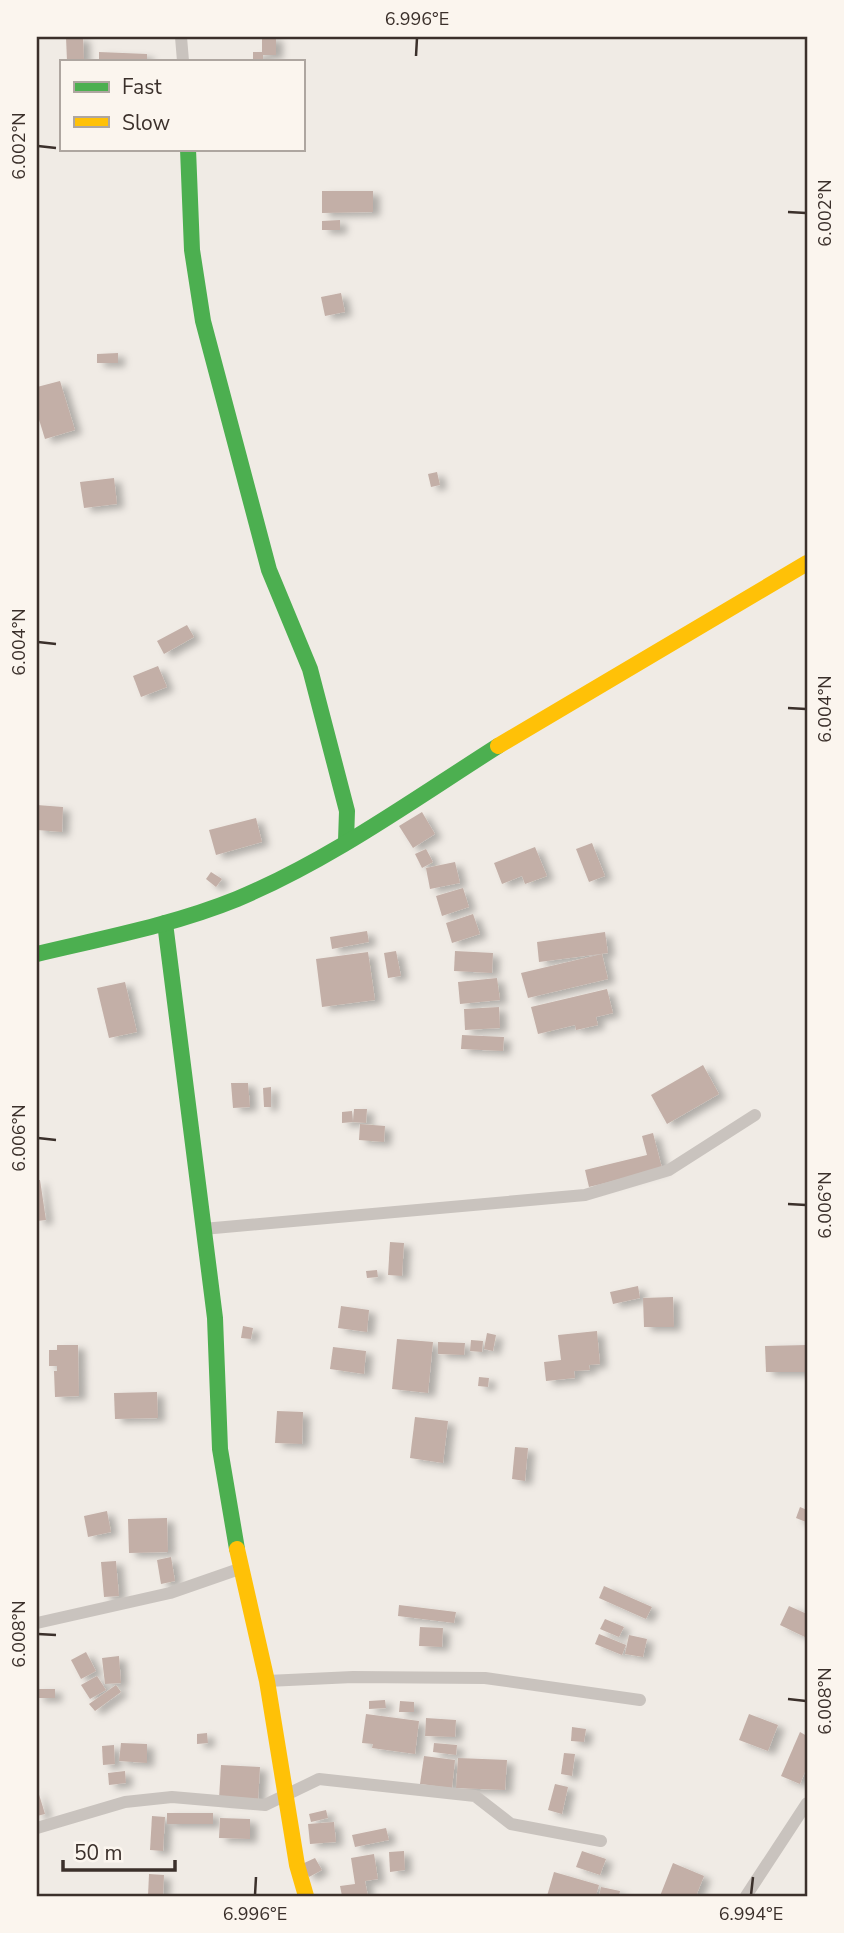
<svg xmlns="http://www.w3.org/2000/svg" width="844" height="1933" viewBox="0 0 844 1933" font-family="'Nunito Sans',sans-serif">
<defs>
<filter id="shadow"><feDropShadow dx="7" dy="4" stdDeviation="3.5" flood-color="#0004"/></filter>
</defs>
<rect width="100%" height="100%" fill="#f0ebe5"/>
<g fill="#c3afa7" filter="url(#shadow)">
<polygon points="66,37 83,37 84,61 67,61"/>
<polygon points="262,37 276,37 276,55 263,55 263,61 253,61 253,52 262,52"/>
<polygon points="99,52 147,54 147,61 99,61"/>
<polygon points="322,191 373,191 373,212 322,213"/>
<polygon points="340,220 340,230 322,230 322,221"/>
<polygon points="341,293 345,312 325,316 321,297"/>
<polygon points="118,353 118,363 97,363 97,354"/>
<polygon points="60,381 75,430 45,439 37,413 37,387"/>
<polygon points="437,472 440,485 431,487 428,474"/>
<polygon points="114,478 117,504 84,508 80,482"/>
<polygon points="187,625 194,637 164,654 157,641"/>
<polygon points="158,666 167,687 141,697 133,676"/>
<polygon points="37,805 63,807 62,832 37,830"/>
<polygon points="422,812 435,834 413,848 399,826"/>
<polygon points="256,818 262,842 216,855 209,830"/>
<polygon points="592,843 605,876 589,882 576,849"/>
<polygon points="535,847 547,876 525,884 522,876 502,884 494,863"/>
<polygon points="426,849 433,862 422,868 415,854"/>
<polygon points="455,862 460,883 430,889 426,868"/>
<polygon points="211,872 222,879 216,887 206,879"/>
<polygon points="463,888 469,907 442,916 436,896"/>
<polygon points="473,914 480,934 452,943 446,923"/>
<polygon points="367,931 369,942 332,949 330,937"/>
<polygon points="605,932 608,953 539,962 537,942"/>
<polygon points="396,951 401,976 388,978 384,953"/>
<polygon points="455,951 493,953 492,973 454,971"/>
<polygon points="368,952 375,1000 322,1007 316,959"/>
<polygon points="602,954 608,979 528,998 521,973"/>
<polygon points="497,978 500,1000 460,1004 458,982"/>
<polygon points="125,982 137,1032 109,1038 97,988"/>
<polygon points="607,989 613,1013 596,1017 598,1025 576,1030 575,1025 538,1034 531,1007"/>
<polygon points="499,1007 500,1028 465,1030 464,1009"/>
<polygon points="462,1035 504,1037 503,1051 461,1049"/>
<polygon points="703,1065 719,1094 667,1124 651,1095"/>
<polygon points="231,1083 248,1083 250,1107 233,1108"/>
<polygon points="271,1087 271,1107 264,1107 263,1088"/>
<polygon points="354,1109 367,1109 366,1123 353,1122"/>
<polygon points="352,1111 353,1122 342,1123 342,1112"/>
<polygon points="360,1124 385,1126 384,1142 359,1140"/>
<polygon points="653,1133 662,1168 589,1187 585,1170 647,1155 642,1136"/>
<polygon points="37,1180 40,1180 46,1220 37,1221"/>
<polygon points="390,1242 404,1243 402,1276 388,1275"/>
<polygon points="377,1270 378,1277 367,1278 366,1271"/>
<polygon points="638,1286 640,1298 613,1304 610,1292"/>
<polygon points="673,1297 674,1327 644,1327 643,1298"/>
<polygon points="341,1306 369,1310 367,1332 338,1328"/>
<polygon points="243,1326 253,1328 251,1339 241,1338"/>
<polygon points="597,1331 600,1364 589,1365 590,1370 574,1371 575,1378 546,1381 544,1362 561,1360 558,1335"/>
<polygon points="487,1333 496,1335 493,1351 484,1349"/>
<polygon points="397,1339 433,1342 428,1393 392,1389"/>
<polygon points="471,1340 483,1341 482,1352 470,1351"/>
<polygon points="438,1342 465,1343 464,1355 438,1354"/>
<polygon points="57,1345 78,1345 79,1396 55,1397 54,1371 57,1371 57,1366 49,1366 49,1350 57,1350"/>
<polygon points="807,1345 807,1372 766,1372 765,1346"/>
<polygon points="333,1347 366,1351 364,1374 330,1369"/>
<polygon points="479,1377 489,1378 488,1387 478,1386"/>
<polygon points="157,1392 158,1418 115,1419 114,1393"/>
<polygon points="277,1411 303,1412 302,1444 275,1443"/>
<polygon points="415,1417 448,1421 443,1463 410,1458"/>
<polygon points="515,1447 528,1448 525,1481 512,1479"/>
<polygon points="800,1507 807,1510 806,1522 796,1518"/>
<polygon points="107,1511 111,1532 88,1537 84,1516"/>
<polygon points="167,1518 168,1552 129,1553 128,1519"/>
<polygon points="171,1557 175,1581 161,1584 157,1560"/>
<polygon points="116,1561 119,1596 104,1597 101,1562"/>
<polygon points="604,1586 652,1607 646,1619 599,1598"/>
<polygon points="399,1605 456,1612 454,1623 398,1616"/>
<polygon points="789,1606 807,1614 807,1638 780,1625"/>
<polygon points="605,1619 624,1627 619,1637 600,1629"/>
<polygon points="420,1627 443,1628 442,1647 419,1646"/>
<polygon points="599,1634 626,1645 622,1655 595,1644"/>
<polygon points="629,1635 647,1639 643,1657 625,1654"/>
<polygon points="86,1652 96,1671 81,1679 71,1660"/>
<polygon points="119,1656 121,1683 105,1684 102,1658"/>
<polygon points="97,1676 106,1690 90,1699 81,1685"/>
<polygon points="116,1685 121,1692 95,1711 89,1704"/>
<rect x="37" y="1689" width="18" height="9"/>
<polygon points="385,1700 386,1708 369,1709 369,1701"/>
<polygon points="400,1701 414,1702 414,1712 399,1712"/>
<polygon points="366,1714 419,1721 415,1754 372,1748 373,1744 362,1743"/>
<polygon points="749,1714 778,1725 768,1751 739,1740"/>
<polygon points="426,1718 456,1720 455,1737 425,1736"/>
<polygon points="572,1727 586,1729 584,1742 571,1741"/>
<polygon points="800,1732 807,1736 807,1767 800,1784 781,1776"/>
<polygon points="207,1733 208,1743 197,1744 197,1734"/>
<polygon points="121,1743 147,1744 147,1763 119,1761"/>
<polygon points="434,1743 457,1745 456,1755 433,1752"/>
<polygon points="114,1745 115,1764 103,1765 102,1746"/>
<polygon points="564,1753 575,1754 572,1776 561,1774"/>
<polygon points="424,1756 455,1760 452,1788 420,1784"/>
<polygon points="458,1758 507,1760 505,1790 456,1788"/>
<polygon points="221,1765 260,1767 258,1801 219,1799"/>
<polygon points="125,1771 126,1783 109,1785 108,1773"/>
<polygon points="555,1784 568,1787 562,1814 548,1810"/>
<polygon points="37,1788 45,1814 37,1816"/>
<polygon points="326,1810 328,1818 311,1822 309,1814"/>
<rect x="167" y="1813" width="46" height="11"/>
<polygon points="152,1816 165,1817 163,1851 150,1850"/>
<polygon points="220,1818 250,1819 250,1839 219,1838"/>
<polygon points="334,1822 336,1842 310,1844 308,1824"/>
<polygon points="386,1828 389,1840 355,1847 352,1835"/>
<polygon points="404,1851 405,1870 390,1872 389,1852"/>
<polygon points="582,1851 606,1859 600,1875 576,1867"/>
<polygon points="374,1854 378,1879 365,1881 368,1896 342,1896 340,1886 355,1884 351,1858"/>
<polygon points="315,1858 322,1870 309,1877 302,1864"/>
<polygon points="673,1863 704,1876 696,1896 660,1896"/>
<polygon points="554,1872 599,1885 596,1896 547,1896"/>
<polygon points="149,1874 164,1875 163,1896 148,1896"/>
<polygon points="601,1887 620,1891 619,1896 599,1896"/>
</g>
<g fill="none" stroke-linecap="round" stroke-linejoin="round">
<g stroke="#c9c3be" stroke-width="12">
<polyline points="181,37 183,61"/>
<polyline points="203,1229 585,1195 669,1170 755,1115"/>
<polyline points="37,1623 170,1593 242,1568"/>
<polyline points="267,1681 353,1677 485,1678 640,1700"/>
<polyline points="37,1828 125,1802 172,1797 265,1805 319,1779 475,1796 511,1824 601,1841"/>
<polyline points="746,1896 807,1803"/>
</g>
<g stroke="#4caf50" stroke-width="16">
<polyline points="188,149 192,250 203,321 269,570 310,669 347,811 346,841"/>
<polyline points="165,923 215,1318 220,1449 237,1549"/>
<path d="M 37,954 C 104,938 173,925 237,899 C 330,860 413,800 498,746"/>
</g>
<g stroke="#ffc107" stroke-width="16">
<polyline points="498,746 807,563"/>
<polyline points="237,1549 267,1681 297,1865 306,1896"/>
</g>
</g>
<path fill="none" stroke="#3b302b" stroke-width="2.5" d="M 416,56 L 417,38M 38,146 L 56,148M 788,212 L 806,213M 38,642 L 56,644M 788,708 L 806,709M 38,1138 L 56,1140M 788,1204 L 806,1205M 38,1634 L 56,1635M 788,1699 L 806,1701M 255,1895 L 256,1877M 751,1895 L 753,1877"/>
<rect width="844" height="1933" fill="none" stroke="#fbf5ee" stroke-width="77"/>
<rect x="60" y="60" width="245" height="91" fill="#fbf5ee" stroke="#aea6a0" stroke-width="2"/>
<rect x="74" y="82" width="35" height="10" fill="#4caf50" stroke="#aea6a0" stroke-width="2"/>
<text x="122" y="94" font-size="21" fill="#3b302b">Fast</text>
<rect x="74" y="117" width="35" height="10" fill="#ffc107" stroke="#aea6a0" stroke-width="2"/>
<text x="122" y="130" font-size="21" fill="#3b302b">Slow</text>
<path d="M63 1860v10h112v-10" fill="none" stroke="#3b302b" stroke-width="3.5"/>
<text x="74" y="1860" font-size="21" fill="#3b302b" stroke="#fbf5ee" stroke-width="5" paint-order="stroke">50 m</text>
<rect x="38" y="38" width="768" height="1857" fill="none" stroke="#3b302b" stroke-width="2.5"/>
<g font-size="18" text-anchor="middle" fill="#3b302b">
<text x="417" y="25">6.996°E</text>
<text transform="translate(19 146) rotate(-90)" y="6">6.002°N</text>
<text transform="translate(825 213) rotate(-90)" y="6">6.002°N</text>
<text transform="translate(19 642) rotate(-90)" y="6">6.004°N</text>
<text transform="translate(825 709) rotate(-90)" y="6">6.004°N</text>
<text transform="translate(19 1138) rotate(-90)" y="6">6.006°N</text>
<text transform="translate(825 1205) rotate(-90)" y="6">6.006°N</text>
<text transform="translate(19 1634) rotate(-90)" y="6">6.008°N</text>
<text transform="translate(825 1701) rotate(-90)" y="6">6.008°N</text>
<text x="255" y="1920">6.996°E</text>
<text x="751" y="1920">6.994°E</text>
</g>
</svg>
